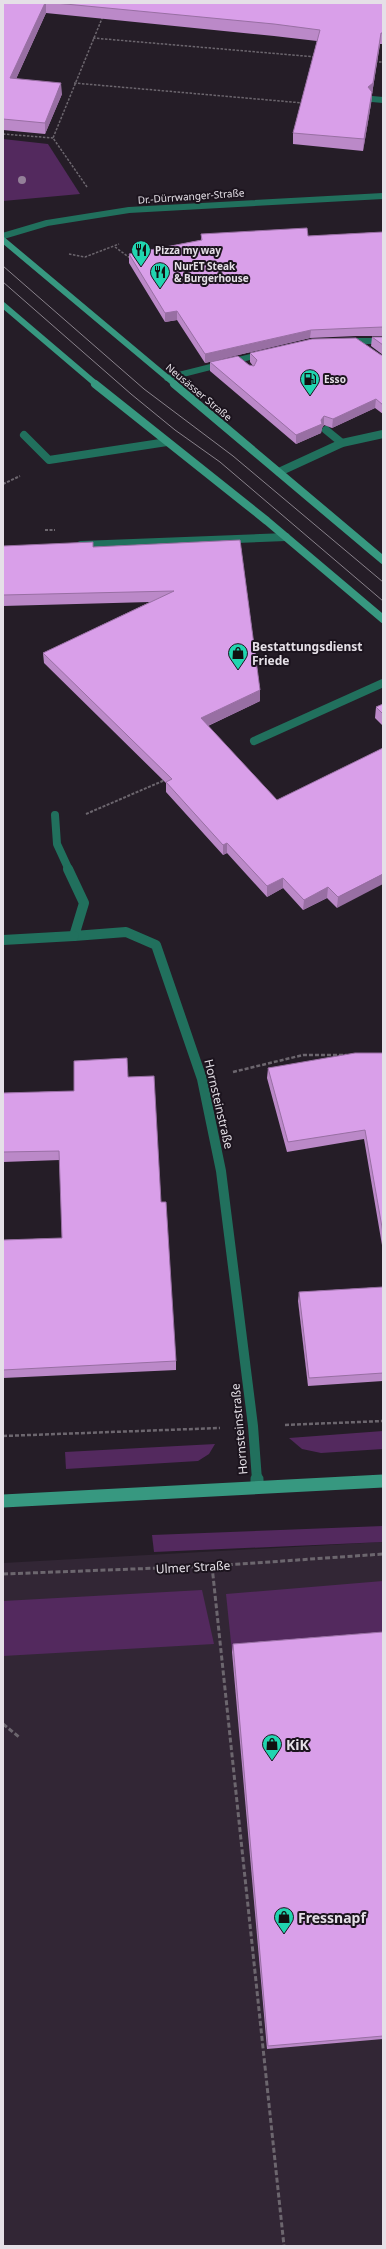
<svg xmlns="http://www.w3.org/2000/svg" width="386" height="2249" viewBox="0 0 386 2249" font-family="'Noto Sans',sans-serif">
<rect width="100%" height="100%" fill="#251d27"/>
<polygon fill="#322635" points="383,1542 383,2246 3,2246 3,1563"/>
<g fill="#53295e">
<polygon points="3,139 48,144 80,194 3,201"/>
<polygon points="383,1431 383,1449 321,1453 302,1449 289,1438"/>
<polygon points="215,1444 209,1454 198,1461 66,1469 65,1452"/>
<polygon points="383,1526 383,1542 154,1552 152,1535"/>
<polygon points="383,1581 383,1640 232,1652 226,1594"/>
<polygon points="202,1590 214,1644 3,1656 3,1601"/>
</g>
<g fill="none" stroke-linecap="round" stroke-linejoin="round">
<g stroke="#6c666e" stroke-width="1.5" stroke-dasharray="2.5 1.5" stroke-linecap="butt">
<polyline points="93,38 316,57"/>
<polyline points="375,62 383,62"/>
<polyline points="74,83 303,103"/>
<polyline points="3,134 53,138"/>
<polyline points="87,187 53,138 103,16"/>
<polyline points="115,247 130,258"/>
<polyline points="69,254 85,257 119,244"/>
</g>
<g stroke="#6c666e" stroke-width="2" stroke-dasharray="3 1.5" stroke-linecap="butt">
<polyline points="3,484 20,476"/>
<polyline points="45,530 55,530"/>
<polyline points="86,814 165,780"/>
</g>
<g stroke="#6c666e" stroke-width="2.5" stroke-dasharray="4 2" stroke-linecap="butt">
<polyline points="233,1072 303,1055 347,1055"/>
<polyline points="285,1425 383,1421"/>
<polyline points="3,1436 220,1428"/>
</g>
<g stroke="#6c666e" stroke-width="3" stroke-dasharray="5 2.5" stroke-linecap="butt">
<polyline points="212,1566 284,2246"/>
<polyline points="3,1574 212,1566 383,1554"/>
<polyline points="3,1724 19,1737"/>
</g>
<g stroke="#21705d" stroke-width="6">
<polyline points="372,99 383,100"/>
<polyline points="347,341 383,341"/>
<polyline points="167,378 262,354"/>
</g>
<g stroke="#21705d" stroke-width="8">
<polyline points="326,430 342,443"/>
<polyline points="24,435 49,460 167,442"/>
<polyline points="279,472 342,443 383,434"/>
<polyline points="81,545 286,537"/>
<polyline points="254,741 383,683"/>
</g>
<polyline stroke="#21705d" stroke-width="6" points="3,236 47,223 129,210 383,196"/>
<polyline stroke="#21705d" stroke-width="8" points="55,815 57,844 69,870"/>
<g stroke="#21705d" stroke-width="10">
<polyline points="68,869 84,903 74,936 126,932 156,945 202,1079 221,1171 253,1426 257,1480"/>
<polyline points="3,940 74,936"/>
</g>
<polyline stroke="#21705d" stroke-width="13" points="257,1479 257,1487"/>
<g stroke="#379880" stroke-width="6">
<polyline points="3,240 176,385"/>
<polyline points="3,305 97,385"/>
</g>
<g stroke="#379880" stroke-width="8">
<polyline points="95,384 267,521 383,619"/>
<polyline points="174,384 383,560"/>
</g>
<polyline stroke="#379880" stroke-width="13" points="3,1501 383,1481"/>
<g stroke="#89828b" stroke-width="1">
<polyline points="3,266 144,389 233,456 383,582"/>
<polyline points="3,282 131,394 175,430 220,462 383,601"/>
</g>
</g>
<circle fill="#948099" cx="22" cy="180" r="4"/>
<g fill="#bb89c8">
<polygon points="3,3 383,3 383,44 380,44 372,94 372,95 371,104 363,151 293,144 293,133 317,41 274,36 46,13 16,79 62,94 45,134 3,130"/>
<polygon points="383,232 383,336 356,336 310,338 205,363 177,320 165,322 129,263 129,254 201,240 201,234 308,236"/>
<polygon points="372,337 383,337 383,355 371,346"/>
<polygon points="250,353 383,355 383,414 375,408 332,428 324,425 322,428 321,433 296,444 210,371 210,362 253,366 250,362"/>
<polygon points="240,540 260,690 260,701 208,726 277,800 383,748 337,908 327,898 303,910 283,888 267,897 227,853 223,855 166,792 166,783 44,663 43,653 150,602 3,606 3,546 93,547"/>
<polygon points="383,704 383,726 375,718 376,707"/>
<polygon points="383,1053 383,1251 364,1139 287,1152 267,1078 268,1068"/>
<polygon points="128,1077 161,1202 176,1361 176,1370 3,1378 3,1240 62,1238 60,1160 3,1162 3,1093 74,1091"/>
<polygon points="383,1287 383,1381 308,1386 298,1301 299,1292"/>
<polygon points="383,1632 383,2039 267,2049 232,1652 233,1644"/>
</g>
<g fill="#986fa3">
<polygon points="45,3 46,3 46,13 11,90 10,78"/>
<polygon points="381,33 380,44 372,94 372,95 371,104 363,151 368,87"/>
<polygon points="61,83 62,94 45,134 45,123"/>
<polygon points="177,311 177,320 165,322 165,313"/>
<polygon points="311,330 310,338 205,363 205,354"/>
<polygon points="376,399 375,408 332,428 333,419"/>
<polygon points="324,416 324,425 322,428 321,433 296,444 296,435 321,420"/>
<polygon points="260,690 260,701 201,729 201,718"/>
<polygon points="227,843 227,853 223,855 223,845"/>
<polygon points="383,874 383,884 337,908 338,897"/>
<polygon points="283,878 283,888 267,897 267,886"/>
<polygon points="328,887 327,898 303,910 304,900"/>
</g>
<g fill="#d99fe9" stroke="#986fa3">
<polygon points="3,3 45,3 10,78 61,83 45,123 3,119"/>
<polygon points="55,3 383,3 383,33 381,33 373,83 368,87 372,92 364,139 293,133 320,30 274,24"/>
<polygon points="307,228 308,236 383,232 383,327 357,328 311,330 205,354 177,311 165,313 129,254 202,240 201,234"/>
<polygon points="372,337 383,337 383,345"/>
<polygon points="356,338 381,355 383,355 383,405 376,399 333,419 324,416 321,420 322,424 296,435 210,362 238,356 249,365 254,366 257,360 250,353 312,339"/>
<polygon points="240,540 260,690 201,718 277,800 383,748 383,874 338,897 328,887 304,900 283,878 267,886 227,843 223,845 166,782 172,779 43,653 174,591 3,595 3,546 93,542 93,547"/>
<polygon points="383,704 383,714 376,707"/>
<polygon points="355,1053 383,1053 383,1233 365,1130 288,1142 268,1068"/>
<polygon points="127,1058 128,1077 154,1076 161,1202 166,1202 176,1361 3,1370 3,1240 62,1238 59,1151 3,1152 3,1093 74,1091 74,1061"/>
<polygon points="383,1287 383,1373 309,1378 299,1292"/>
<polygon points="383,1632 383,2036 268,2046 233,1644"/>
</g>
<defs>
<symbol id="restaurant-pin" viewBox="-11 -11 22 30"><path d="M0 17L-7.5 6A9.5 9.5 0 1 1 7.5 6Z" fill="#21d5b0" stroke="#1c141e"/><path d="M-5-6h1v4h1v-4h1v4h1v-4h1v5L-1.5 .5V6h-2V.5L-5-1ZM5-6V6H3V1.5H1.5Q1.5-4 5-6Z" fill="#111"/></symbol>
<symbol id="fuel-pin" viewBox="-11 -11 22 30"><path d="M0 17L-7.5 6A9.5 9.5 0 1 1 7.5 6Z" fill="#21d5b0" stroke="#1c141e"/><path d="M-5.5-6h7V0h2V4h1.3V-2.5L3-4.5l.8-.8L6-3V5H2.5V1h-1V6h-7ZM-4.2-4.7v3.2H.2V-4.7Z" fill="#111"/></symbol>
<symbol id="shop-pin" viewBox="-11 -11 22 30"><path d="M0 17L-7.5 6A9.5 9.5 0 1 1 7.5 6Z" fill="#21d5b0" stroke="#1c141e"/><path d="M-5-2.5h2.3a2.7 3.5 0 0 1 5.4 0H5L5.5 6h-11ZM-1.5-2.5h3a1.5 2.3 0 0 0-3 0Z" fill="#111"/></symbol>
</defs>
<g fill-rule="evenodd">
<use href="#restaurant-pin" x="130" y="239" width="22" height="30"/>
<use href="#restaurant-pin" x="149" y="261" width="22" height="30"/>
<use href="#fuel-pin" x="299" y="368" width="22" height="30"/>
<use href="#shop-pin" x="227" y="642" width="22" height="30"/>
<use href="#shop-pin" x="261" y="1733" width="22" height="30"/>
<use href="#shop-pin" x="273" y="1906" width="22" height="30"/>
</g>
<g text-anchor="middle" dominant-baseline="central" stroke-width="4" stroke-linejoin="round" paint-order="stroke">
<g font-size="10" fill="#e5e0e7" stroke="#1c141e">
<text transform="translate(191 196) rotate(-4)">Dr.-Dürrwanger-Straße</text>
<text transform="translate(199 392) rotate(40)">Neusässer Straße</text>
</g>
<g font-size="10" font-weight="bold" fill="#e5e0e7" stroke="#1c141e" text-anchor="start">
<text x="155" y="250">Pizza my way</text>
<text x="174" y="266">NurET Steak<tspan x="174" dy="12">&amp; Burgerhouse</tspan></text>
<text x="324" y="379">Esso</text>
</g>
<g font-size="12" font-weight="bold" fill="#e5e0e7" stroke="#1c141e" text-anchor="start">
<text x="252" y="646">Bestattungsdienst<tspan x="252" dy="14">Friede</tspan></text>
</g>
<g font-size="12" fill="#e5e0e7" stroke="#1c141e">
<text transform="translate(219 1104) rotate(77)">Hornsteinstraße</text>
<text transform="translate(239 1429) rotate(-95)">Hornsteinstraße</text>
<text transform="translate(193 1567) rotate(-3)">Ulmer Straße</text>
</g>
<g font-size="14" font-weight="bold" fill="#e5e0e7" stroke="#1c141e" text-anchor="start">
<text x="286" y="1744">KiK</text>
<text x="298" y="1917">Fressnapf</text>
</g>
</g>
<rect width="386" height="2249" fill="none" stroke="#e5e0e7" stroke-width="8"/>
</svg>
